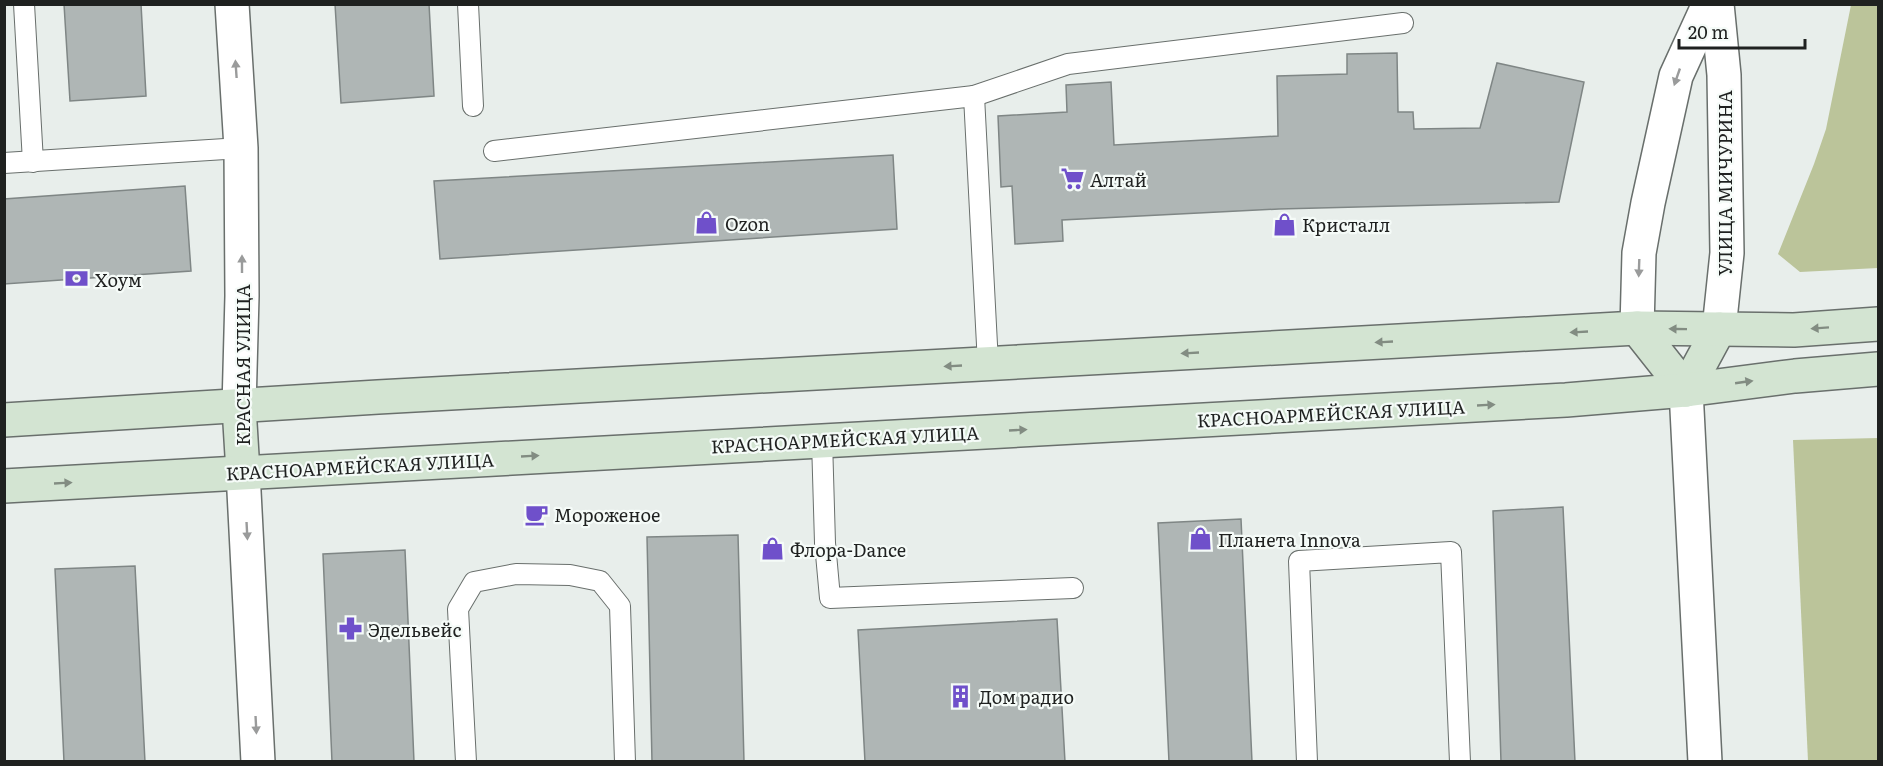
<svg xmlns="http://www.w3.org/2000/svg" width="1883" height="766" viewBox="0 0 1883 766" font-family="Literata,serif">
<rect width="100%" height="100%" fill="#e8eeeb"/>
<g fill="#bbc49a">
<polygon points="1851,5 1878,5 1878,268 1800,272 1778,254 1814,164 1826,129"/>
<polygon points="1878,438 1878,761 1808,761 1793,440"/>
</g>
<g fill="#afb6b5" stroke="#7f8685" stroke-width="1.5">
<polygon points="64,4 141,4 146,96 70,101"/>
<polygon points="335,4 429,4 434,96 341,103"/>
<polygon points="1397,53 1398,112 1413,112 1414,129 1480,128 1497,63 1584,82 1559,202 1279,209 1062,220 1063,241 1015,244 1012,186 1001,187 998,116 1067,112 1066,85 1111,82 1114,145 1278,136 1277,76 1347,74 1347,54"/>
<polygon points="893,155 897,229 440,259 434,181"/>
<polygon points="185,186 191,271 4,284 4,199"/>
<polygon points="1563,507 1575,762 1501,762 1493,511"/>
<polygon points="1241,519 1252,762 1169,762 1158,523"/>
<polygon points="738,535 744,762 652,762 647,537"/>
<polygon points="405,550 414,762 332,762 323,554"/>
<polygon points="135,566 145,762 64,762 55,569"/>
<polygon points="1057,619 1065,762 865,762 858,630"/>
</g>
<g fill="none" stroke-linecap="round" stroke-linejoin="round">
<defs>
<g id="service">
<polyline points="24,4 33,162"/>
<polyline points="468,4 473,106"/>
<polyline points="974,96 1068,64 1403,23"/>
<polyline points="494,151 974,96 988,364"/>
<polyline points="4,163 241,148"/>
<polyline points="822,440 825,543 830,598 1073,588"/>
<polyline points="466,762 458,609 474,582 516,574 570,575 600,581 620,606 625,762"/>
<polyline points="1307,762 1299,561 1451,552 1460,762"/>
</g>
<g id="minor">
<polyline points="232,4 241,148 242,296 239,407"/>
<polyline points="243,472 258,762"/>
</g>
<g id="tertiary">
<polyline points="1717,4 1724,75 1727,253 1719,329"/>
<polyline points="1637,328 1639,253 1648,203 1676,76 1709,4"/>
<polyline points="1686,390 1705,762"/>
</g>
<g id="secondary">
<polyline points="1637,328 1686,390"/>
<polyline points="1686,390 1719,329"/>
<polyline points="239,407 243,472"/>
<polyline points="4,420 378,397 1637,328 1794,330 1878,324"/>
<polyline points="4,486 1566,400 1686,390 1795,376 1878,369"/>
</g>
</defs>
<use href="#service" stroke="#696f6c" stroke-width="22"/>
<use href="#minor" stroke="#696f6c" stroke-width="36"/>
<use href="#tertiary" stroke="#696f6c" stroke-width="36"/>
<use href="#secondary" stroke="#696f6c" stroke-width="36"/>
<use href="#service" stroke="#fff" stroke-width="20"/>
<use href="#minor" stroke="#fff" stroke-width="33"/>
<use href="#tertiary" stroke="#fff" stroke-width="33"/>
<use href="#secondary" stroke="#d3e4d2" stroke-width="33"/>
</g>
<defs><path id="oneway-solid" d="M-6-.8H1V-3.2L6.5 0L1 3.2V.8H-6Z" transform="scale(1.5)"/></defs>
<g fill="#9a9b9b">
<use href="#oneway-solid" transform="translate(236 69) rotate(-94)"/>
<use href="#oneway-solid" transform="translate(1677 77) rotate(109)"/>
<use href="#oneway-solid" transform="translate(242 264) rotate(-90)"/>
<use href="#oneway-solid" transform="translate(1639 268) rotate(92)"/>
<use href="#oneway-solid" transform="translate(247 531) rotate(87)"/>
<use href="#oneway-solid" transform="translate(256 725) rotate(87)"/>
</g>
<g fill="#828c82">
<use href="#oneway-solid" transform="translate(1820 328) rotate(176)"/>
<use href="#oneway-solid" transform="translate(1678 329) rotate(-179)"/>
<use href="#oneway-solid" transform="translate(1579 332) rotate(177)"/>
<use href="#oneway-solid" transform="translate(1384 342) rotate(177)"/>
<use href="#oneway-solid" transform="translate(1190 353) rotate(177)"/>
<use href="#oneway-solid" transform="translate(953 366) rotate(177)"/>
<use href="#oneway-solid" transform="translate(1744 382) rotate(-8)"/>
<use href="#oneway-solid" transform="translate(1486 405) rotate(-3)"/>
<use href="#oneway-solid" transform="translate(1018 430) rotate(-3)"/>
<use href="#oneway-solid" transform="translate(530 456) rotate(-3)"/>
<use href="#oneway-solid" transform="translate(63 483) rotate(-3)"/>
</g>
<defs>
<symbol id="supermarket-bare" viewBox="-9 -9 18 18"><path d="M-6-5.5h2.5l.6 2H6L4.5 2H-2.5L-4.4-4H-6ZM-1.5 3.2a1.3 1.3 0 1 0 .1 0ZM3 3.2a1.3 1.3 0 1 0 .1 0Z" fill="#6f50ca" stroke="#f5fbf8" stroke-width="2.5" paint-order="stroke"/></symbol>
<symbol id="shop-bare" viewBox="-9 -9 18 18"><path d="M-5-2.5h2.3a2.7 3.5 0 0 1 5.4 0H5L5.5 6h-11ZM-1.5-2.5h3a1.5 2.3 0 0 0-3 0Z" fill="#6f50ca" stroke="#f5fbf8" stroke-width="2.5" paint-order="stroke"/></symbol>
<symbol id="bank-bare" viewBox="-9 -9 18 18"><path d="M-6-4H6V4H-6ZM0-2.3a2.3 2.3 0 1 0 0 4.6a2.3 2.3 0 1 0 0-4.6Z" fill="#6f50ca" stroke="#f5fbf8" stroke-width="2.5" paint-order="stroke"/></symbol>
<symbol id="cafe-bare" viewBox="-9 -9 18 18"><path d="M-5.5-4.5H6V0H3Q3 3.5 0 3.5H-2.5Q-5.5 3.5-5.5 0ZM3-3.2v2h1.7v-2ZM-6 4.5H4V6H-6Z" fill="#6f50ca" stroke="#f5fbf8" stroke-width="2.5" paint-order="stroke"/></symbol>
<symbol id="pharmacy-bare" viewBox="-9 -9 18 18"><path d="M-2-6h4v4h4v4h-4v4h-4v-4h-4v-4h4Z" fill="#6f50ca" stroke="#f5fbf8" stroke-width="2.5" paint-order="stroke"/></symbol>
<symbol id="building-bare" viewBox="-9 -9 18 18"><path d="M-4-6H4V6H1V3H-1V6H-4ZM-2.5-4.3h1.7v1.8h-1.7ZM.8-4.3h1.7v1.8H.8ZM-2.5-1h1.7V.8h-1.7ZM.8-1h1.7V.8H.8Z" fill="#6f50ca" stroke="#f5fbf8" stroke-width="2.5" paint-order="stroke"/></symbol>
</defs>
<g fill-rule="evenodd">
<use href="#supermarket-bare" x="1056" y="162" width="33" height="33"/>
<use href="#shop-bare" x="690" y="206" width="33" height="33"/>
<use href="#shop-bare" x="1268" y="208" width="33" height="33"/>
<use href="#bank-bare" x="60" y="262" width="33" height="33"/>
<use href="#cafe-bare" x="520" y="498" width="33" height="33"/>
<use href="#shop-bare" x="1184" y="522" width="33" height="33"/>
<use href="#shop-bare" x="756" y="532" width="33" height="33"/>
<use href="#pharmacy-bare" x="334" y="612" width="33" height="33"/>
<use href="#building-bare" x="944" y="680" width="33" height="33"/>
</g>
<g text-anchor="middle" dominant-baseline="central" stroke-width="4.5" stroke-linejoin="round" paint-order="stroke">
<g font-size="18" fill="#1f2120" stroke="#f5fbf8" text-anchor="start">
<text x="1090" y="179">Алтай</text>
<text x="725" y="223">Ozon</text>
<text x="1302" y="224">Кристалл</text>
<text x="95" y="279">Хоум</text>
<text x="554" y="514">Мороженое</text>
<text x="1218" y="539">Планета Innova</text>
<text x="790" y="549">Флора-Dance</text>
<text x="368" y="629">Эдельвейс</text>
<text x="979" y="696">Дом радио</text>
</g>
<g font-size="18" fill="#1f2120" stroke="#f5fbf8">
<text transform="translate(1724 183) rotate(-90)">УЛИЦА МИЧУРИНА</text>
<text transform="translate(242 365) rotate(-90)">КРАСНАЯ УЛИЦА</text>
<text transform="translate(1331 413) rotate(-3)">КРАСНОАРМЕЙСКАЯ УЛИЦА</text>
<text transform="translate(845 439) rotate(-3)">КРАСНОАРМЕЙСКАЯ УЛИЦА</text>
<text transform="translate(360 466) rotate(-3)">КРАСНОАРМЕЙСКАЯ УЛИЦА</text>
</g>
</g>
<rect width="1883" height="766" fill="none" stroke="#1f2120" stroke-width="12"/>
<path d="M1679 39v9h126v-9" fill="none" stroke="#1f2120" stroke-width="3"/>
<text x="1688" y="39" font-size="18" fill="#1f2120" stroke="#f5fbf8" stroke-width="4.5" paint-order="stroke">20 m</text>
</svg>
